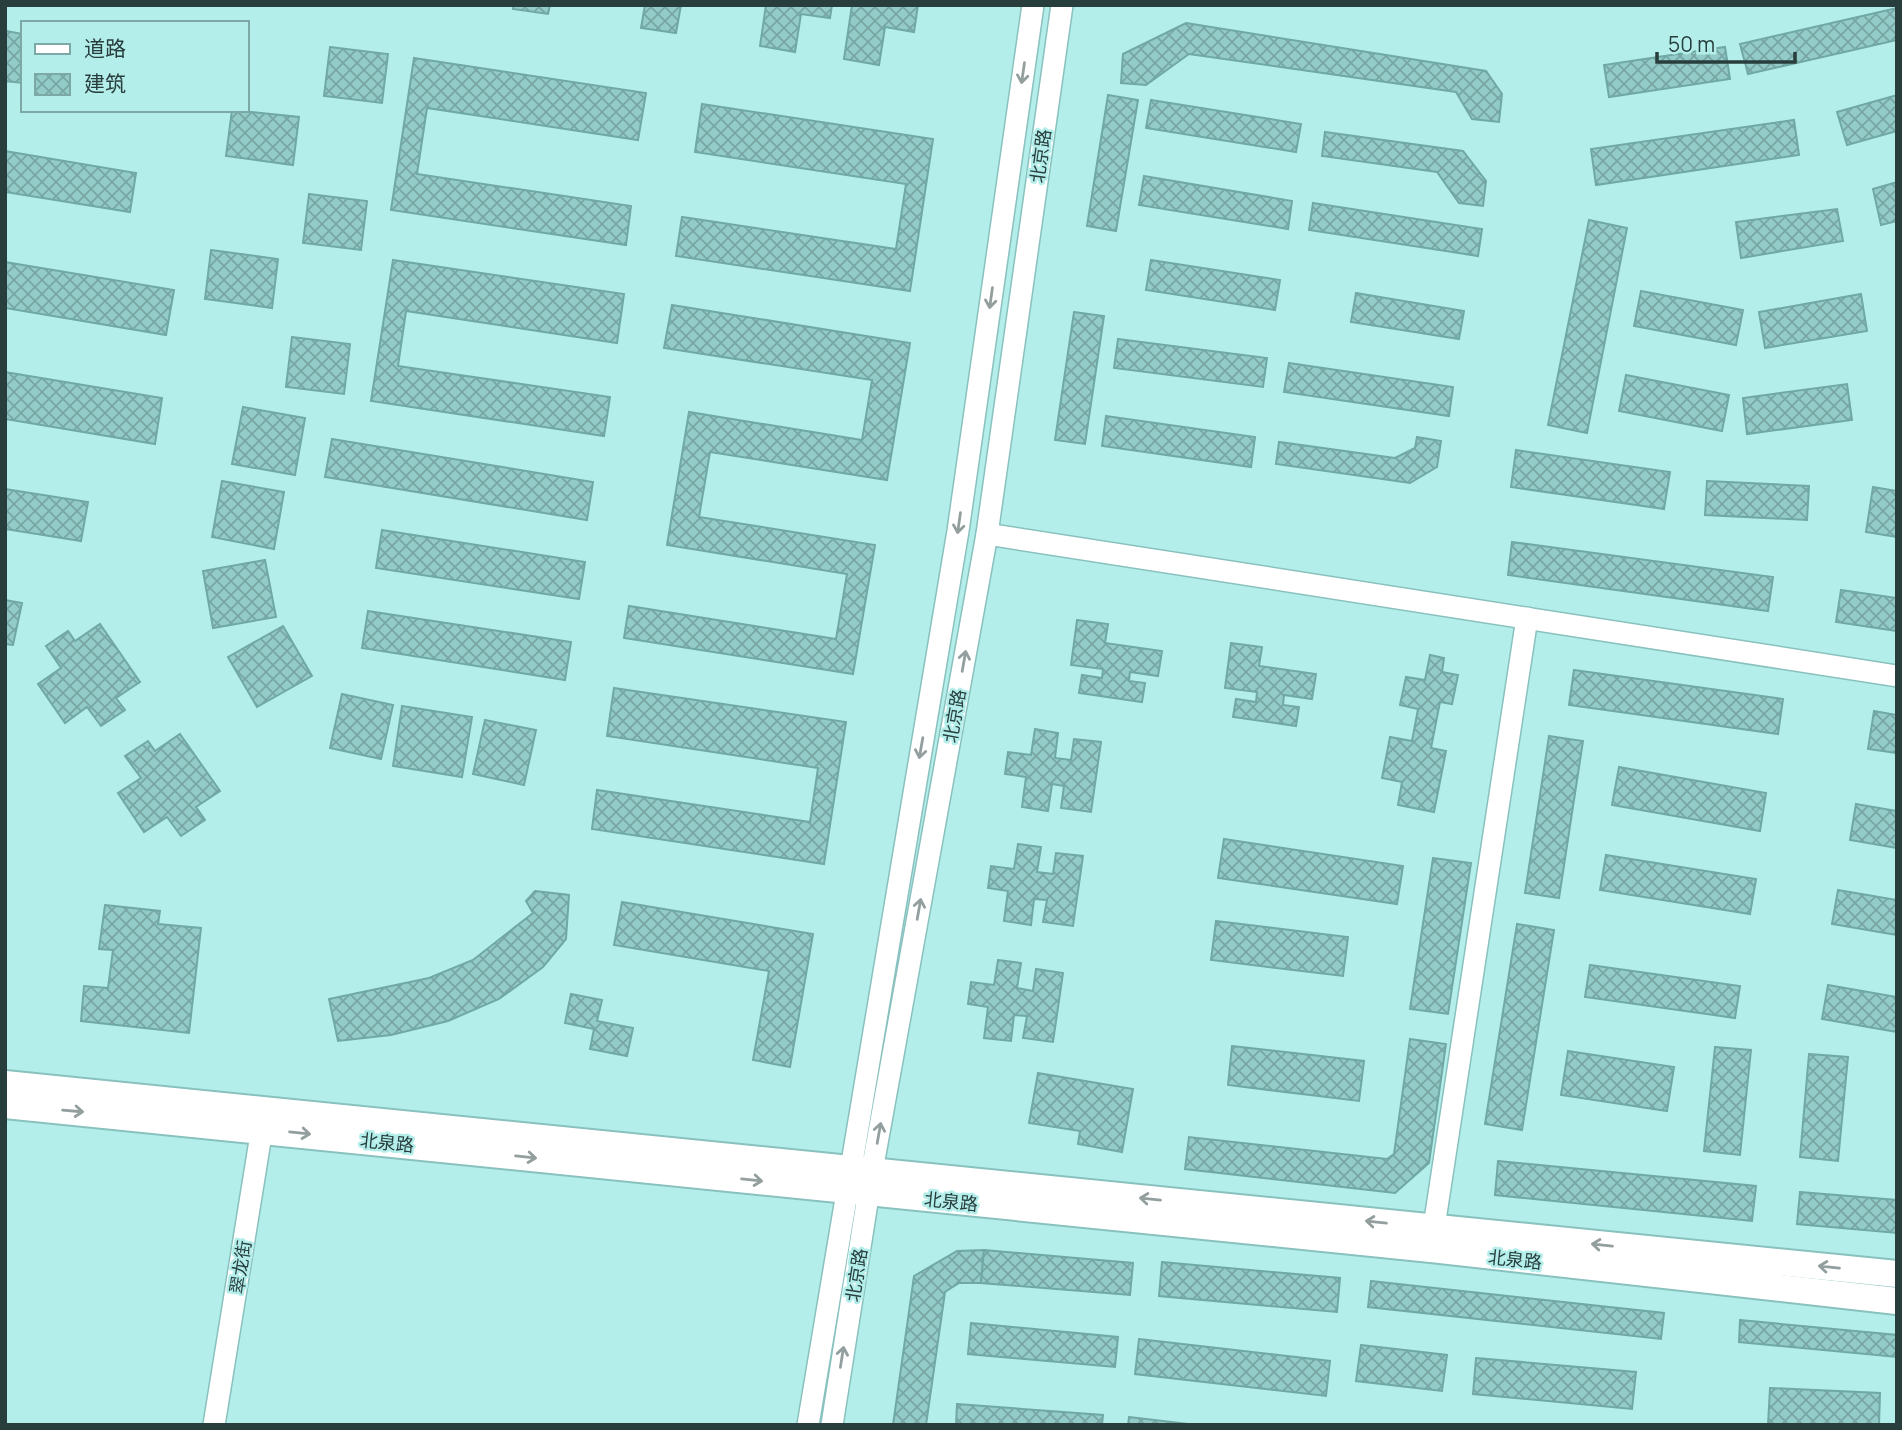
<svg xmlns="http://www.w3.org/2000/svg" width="1902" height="1430" viewBox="0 0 1902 1430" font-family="Manrope,'Noto Sans SC',sans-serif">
<defs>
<pattern id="building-cross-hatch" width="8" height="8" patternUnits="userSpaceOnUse" patternTransform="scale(1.75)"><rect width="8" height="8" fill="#92cbc8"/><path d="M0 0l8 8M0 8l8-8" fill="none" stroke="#77a6a4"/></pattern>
</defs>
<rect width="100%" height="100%" fill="#b4eeea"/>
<g fill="url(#building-cross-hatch)" stroke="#70a8a5" stroke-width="2">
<polygon points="514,5 550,5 548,14 513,9"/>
<polygon points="645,5 681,5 676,33 641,28"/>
<polygon points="766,5 832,5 830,18 801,14 795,52 760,46"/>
<polygon points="852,5 918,5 914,32 885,27 879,65 844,59"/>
<polygon points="1897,8 1897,40 1748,74 1740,44"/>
<polygon points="1186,23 1486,71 1502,94 1499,122 1472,119 1456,92 1189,54 1146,85 1121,83 1123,54"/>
<polygon points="6,31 23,34 23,83 5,81"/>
<polygon points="330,47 388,54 382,103 324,96"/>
<polygon points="1725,47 1730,79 1609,97 1604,65"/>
<polygon points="414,58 646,93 638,140 427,108 417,174 631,206 626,245 391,210"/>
<polygon points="1108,95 1138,100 1116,231 1087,226"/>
<polygon points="1897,95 1897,131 1847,145 1837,112"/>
<polygon points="1151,100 1301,124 1296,152 1146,128"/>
<polygon points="702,104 933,139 910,291 676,256 682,217 896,249 906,184 695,152"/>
<polygon points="232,110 299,117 293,165 226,156"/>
<polygon points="1794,120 1799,155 1596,185 1591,149"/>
<polygon points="1325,132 1463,151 1486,181 1483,206 1459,203 1437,172 1322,156"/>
<polygon points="5,151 136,173 130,212 5,192"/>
<polygon points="1144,176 1292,201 1288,229 1139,205"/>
<polygon points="1897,182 1897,221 1881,225 1873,189"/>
<polygon points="309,194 367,201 361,250 303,243"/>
<polygon points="1313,203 1482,229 1478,256 1309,230"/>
<polygon points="1837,209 1843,241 1741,258 1736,222"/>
<polygon points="1589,220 1627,228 1587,433 1548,425"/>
<polygon points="211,250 278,259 272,308 205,299"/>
<polygon points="393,260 624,294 617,343 406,311 398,366 610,397 604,436 371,401"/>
<polygon points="1151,260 1280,280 1275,310 1146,290"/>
<polygon points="5,262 174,290 166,335 5,308"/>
<polygon points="1641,291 1743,310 1736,345 1634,326"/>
<polygon points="1356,293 1464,311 1459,339 1351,322"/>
<polygon points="1861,294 1867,331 1765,348 1759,312"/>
<polygon points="672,305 910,343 887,480 710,452 699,517 875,545 853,674 624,638 629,606 836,639 847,574 667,545 689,412 862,440 872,380 664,348"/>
<polygon points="1074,312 1104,316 1085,444 1055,440"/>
<polygon points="292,337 350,344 344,394 286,387"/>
<polygon points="1118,339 1267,358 1263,387 1114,368"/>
<polygon points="1289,363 1453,387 1449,416 1284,392"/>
<polygon points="5,372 162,398 155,444 5,419"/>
<polygon points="1626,375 1729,395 1722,431 1619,411"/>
<polygon points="1847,384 1852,420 1747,434 1743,398"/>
<polygon points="243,407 305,418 295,475 232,464"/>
<polygon points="1106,416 1255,437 1251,467 1102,446"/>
<polygon points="1417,437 1441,441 1437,467 1410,483 1276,464 1279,442 1395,458 1415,448"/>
<polygon points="332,439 593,482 587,520 325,477"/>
<polygon points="1516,450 1670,472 1664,509 1511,487"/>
<polygon points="222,481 284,492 274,549 212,537"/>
<polygon points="1707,481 1809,486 1807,520 1705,515"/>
<polygon points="1873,487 1897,491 1897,537 1866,532"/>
<polygon points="5,489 88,502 81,541 5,529"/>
<polygon points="382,530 585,562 579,599 376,568"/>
<polygon points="1512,542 1773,577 1768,611 1508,575"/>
<polygon points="265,560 276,617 213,628 203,571"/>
<polygon points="1841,590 1897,598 1897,631 1836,622"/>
<polygon points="5,600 22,603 13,645 5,644"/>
<polygon points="368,611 571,642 565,680 362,648"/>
<polygon points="1077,620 1108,624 1105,643 1162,651 1158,676 1130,672 1129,681 1145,683 1142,702 1079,693 1082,675 1102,678 1103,669 1071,665"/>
<polygon points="100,624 140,682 116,698 125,710 101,726 87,707 65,723 38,684 61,668 46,646 68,631 75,641"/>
<polygon points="283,626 312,676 257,707 228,657"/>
<polygon points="1231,643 1262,647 1259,666 1316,674 1312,699 1284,695 1283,705 1299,707 1296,726 1233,717 1236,699 1256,702 1257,692 1225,688"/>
<polygon points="1430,655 1444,658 1442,672 1458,675 1452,704 1440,702 1431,748 1446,751 1434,812 1398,805 1402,782 1382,778 1390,737 1412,741 1418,709 1400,705 1406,677 1425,680"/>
<polygon points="1574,670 1783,699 1778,734 1569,705"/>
<polygon points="614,688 846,722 824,864 592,829 597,790 810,822 818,768 607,736"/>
<polygon points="342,694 393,705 381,759 330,748"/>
<polygon points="402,706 472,717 462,777 393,766"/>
<polygon points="1874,711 1897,715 1897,753 1868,749"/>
<polygon points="485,720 536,730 524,785 473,774"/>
<polygon points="1035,729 1058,733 1055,758 1071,760 1074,739 1101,742 1091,812 1061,808 1064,786 1052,784 1048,811 1022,807 1026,777 1005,774 1008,752 1031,755"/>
<polygon points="180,734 220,791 196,807 205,820 181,836 167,817 144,832 118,793 141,778 125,756 148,741 155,751"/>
<polygon points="1549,736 1583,741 1559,898 1525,893"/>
<polygon points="1619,767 1766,793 1760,831 1612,805"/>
<polygon points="1856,804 1897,811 1897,848 1850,840"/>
<polygon points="1224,839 1403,866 1397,904 1218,878"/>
<polygon points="1018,844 1041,847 1037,872 1053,874 1056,853 1083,856 1073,926 1043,922 1047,900 1034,899 1031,925 1004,921 1008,891 988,888 991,866 1014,869"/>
<polygon points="1606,855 1756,879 1750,914 1600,890"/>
<polygon points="1433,858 1471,863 1448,1014 1410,1009"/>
<polygon points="1838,890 1897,900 1897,935 1832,924"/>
<polygon points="535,891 569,895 566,939 543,967 499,999 448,1021 391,1035 338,1041 329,999 429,978 473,960 533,913 526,901"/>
<polygon points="622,902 813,934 790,1067 753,1060 769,971 614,945"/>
<polygon points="105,905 160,911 158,924 201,928 189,1033 81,1021 84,986 108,988 113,950 99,949"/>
<polygon points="1216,921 1348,937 1343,976 1211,960"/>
<polygon points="1517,924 1554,930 1522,1130 1485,1124"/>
<polygon points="998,960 1021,963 1017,988 1033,991 1036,969 1063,973 1053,1042 1023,1038 1027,1016 1014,1015 1011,1041 984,1038 988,1007 968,1004 971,982 994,985"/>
<polygon points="1590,965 1740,986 1735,1018 1585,997"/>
<polygon points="1828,985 1897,997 1897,1032 1822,1019"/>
<polygon points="571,994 602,1000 597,1021 633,1028 627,1056 590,1049 594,1029 565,1023"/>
<polygon points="1410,1039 1446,1044 1429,1163 1395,1193 1185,1169 1189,1137 1387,1159 1394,1154"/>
<polygon points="1232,1046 1364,1061 1359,1101 1228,1085"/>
<polygon points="1715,1047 1751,1050 1740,1155 1704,1151"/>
<polygon points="1568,1051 1674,1067 1667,1111 1561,1095"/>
<polygon points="1809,1054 1848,1057 1838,1161 1800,1157"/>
<polygon points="1038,1073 1133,1089 1122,1152 1078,1144 1080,1131 1029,1123"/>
<polygon points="1498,1161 1756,1186 1752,1221 1495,1195"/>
<polygon points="1800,1192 1897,1200 1897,1233 1797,1224"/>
<polygon points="984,1250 981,1283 959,1283 945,1292 926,1425 893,1425 914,1276 957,1251"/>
<polygon points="984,1250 1133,1263 1130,1295 981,1283"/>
<polygon points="1162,1262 1340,1278 1337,1312 1159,1296"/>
<polygon points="1371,1281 1664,1313 1661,1339 1368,1307"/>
<polygon points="1740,1320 1897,1335 1897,1357 1739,1342"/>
<polygon points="971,1323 1118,1337 1115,1367 968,1354"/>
<polygon points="1139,1339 1330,1361 1326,1396 1135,1374"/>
<polygon points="1361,1345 1447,1355 1442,1391 1356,1381"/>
<polygon points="1476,1358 1636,1372 1632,1409 1473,1394"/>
<polygon points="1770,1388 1880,1393 1879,1425 1768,1425"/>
<polygon points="957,1404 1103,1415 1102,1425 956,1425"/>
<polygon points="1129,1417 1197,1425 1128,1425"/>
</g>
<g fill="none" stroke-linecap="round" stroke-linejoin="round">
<defs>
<g id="minor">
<polyline points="987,534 1897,676"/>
<polyline points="1432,1240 1527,618"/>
<polyline points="214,1425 264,1116"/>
<polyline points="808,1425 958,531 1033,5"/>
<polyline points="832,1425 872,1171 987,534 1062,5"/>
</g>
<g id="major">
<polyline points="5,1084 1897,1274"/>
<polyline points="5,1105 1431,1249 1897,1301"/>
</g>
</defs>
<use href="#minor" stroke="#89c1be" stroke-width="24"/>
<use href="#major" stroke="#89c1be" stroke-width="30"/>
<use href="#minor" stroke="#fff" stroke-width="21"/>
<use href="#major" stroke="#fff" stroke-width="26"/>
</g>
<defs><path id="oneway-shaft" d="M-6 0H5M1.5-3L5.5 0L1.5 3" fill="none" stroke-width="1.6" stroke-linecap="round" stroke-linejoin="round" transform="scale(1.75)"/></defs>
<g stroke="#939e9e">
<use href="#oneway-shaft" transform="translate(1023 73) rotate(98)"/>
<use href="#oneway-shaft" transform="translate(991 298) rotate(98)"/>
<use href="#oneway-shaft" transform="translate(959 523) rotate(98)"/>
<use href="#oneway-shaft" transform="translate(964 661) rotate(-80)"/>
<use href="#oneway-shaft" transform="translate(921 748) rotate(100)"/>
<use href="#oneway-shaft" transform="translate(919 909) rotate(-80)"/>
<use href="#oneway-shaft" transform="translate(73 1111) rotate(5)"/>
<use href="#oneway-shaft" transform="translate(300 1133) rotate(6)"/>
<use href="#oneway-shaft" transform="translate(879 1133) rotate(-80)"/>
<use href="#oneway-shaft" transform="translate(526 1157) rotate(6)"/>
<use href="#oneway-shaft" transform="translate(752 1180) rotate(6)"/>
<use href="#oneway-shaft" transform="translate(1150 1199) rotate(-174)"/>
<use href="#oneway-shaft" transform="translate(1376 1222) rotate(-174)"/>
<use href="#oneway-shaft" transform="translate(1602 1245) rotate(-174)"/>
<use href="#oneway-shaft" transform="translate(1829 1267) rotate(-174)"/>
<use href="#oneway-shaft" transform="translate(842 1357) rotate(-81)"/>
</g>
<g text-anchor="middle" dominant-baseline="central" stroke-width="5" stroke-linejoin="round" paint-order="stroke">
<g font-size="18" fill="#273e3d" stroke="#b4eeea">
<text transform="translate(1040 156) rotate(-82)">北京路</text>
<text transform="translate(954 716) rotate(-80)">北京路</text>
<text transform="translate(387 1142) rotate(6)">北泉路</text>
<text transform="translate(951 1201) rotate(6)">北泉路</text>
<text transform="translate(1515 1259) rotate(6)">北泉路</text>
<text transform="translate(240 1267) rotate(-81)">翠龙街</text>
<text transform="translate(856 1275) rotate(-81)">北京路</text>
</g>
</g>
<rect width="1902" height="1430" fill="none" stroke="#273e3d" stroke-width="14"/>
<rect x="21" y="21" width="228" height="91" fill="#b4eeea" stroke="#7ca8a5" stroke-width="2"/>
<rect x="35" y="44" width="35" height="10" fill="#ffffff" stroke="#7ca8a5" stroke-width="2"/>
<text x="84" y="56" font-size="21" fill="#273e3d">道路</text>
<rect x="35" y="74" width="35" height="21" fill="url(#building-cross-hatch)" stroke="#7ca8a5" stroke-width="2"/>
<text x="84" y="91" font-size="21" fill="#273e3d">建筑</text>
<path d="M1657 52v10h138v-10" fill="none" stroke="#273e3d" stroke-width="3.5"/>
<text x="1668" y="52" font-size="21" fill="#273e3d" stroke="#b4eeea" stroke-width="5" paint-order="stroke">50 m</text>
</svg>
